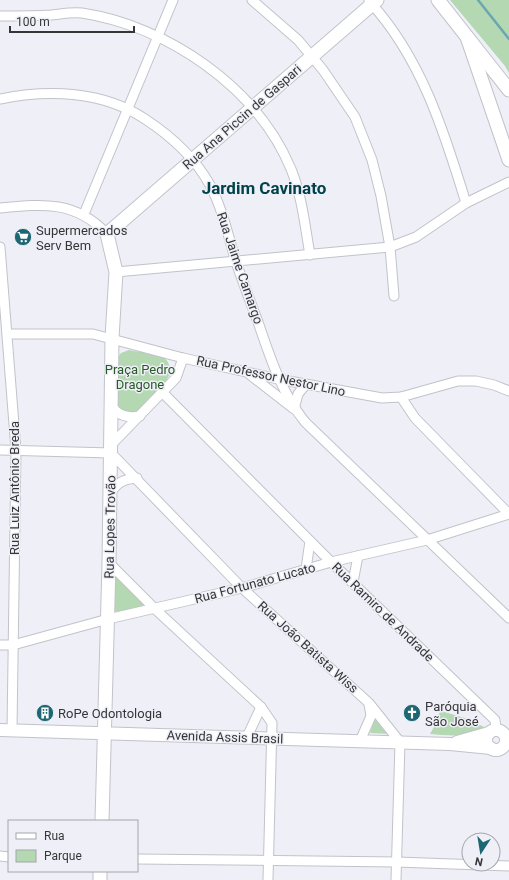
<svg xmlns="http://www.w3.org/2000/svg" width="509" height="880" viewBox="0 0 509 880" font-family="Roboto,sans-serif">
<rect width="100%" height="100%" fill="#efeff7"/>
<g fill="#b4d8b2">
<polygon points="450,0 509,0 509,73 505,66"/>
<path d="M 129,350 C 137,352 156,353 163,357 C 168,360 171,367 170,373 C 168,384 139,412 130,415 L 116,408 L 117,359 L 121,353 Z"/>
<polygon points="115,576 119,576 144,603 142,608 118,612 113,611"/>
<path d="M 441,711 L 468,719 L 484,727 C 469,739 448,735 430,734 L 439,718 L 438,715 Z"/>
<polygon points="378,719 391,734 370,733 374,721"/>
</g>
<g fill="none" stroke-linecap="round" stroke-linejoin="round">
<polyline stroke="#6aa7b2" stroke-width="2.5" points="478,0 509,39"/>
<defs>
<g id="minor">
<polyline points="252,0 298,40 323,70 355,117 372,160 381,196 390,247 394,296"/>
<path d="M 369,1 C 421,57 444,131 466,203"/>
<path d="M 0,16 C 17,16 34,16 51,15 C 61,14 72,12 82,13 C 167,26 257,87 291,169 C 302,196 305,226 310,255"/>
<path d="M 0,99 C 49,89 103,91 145,119 C 171,136 195,158 210,185 C 222,208 228,234 235,259 C 242,280 250,301 258,322 C 270,357 281,392 305,422 L 509,618"/>
<path d="M 0,208 C 42,204 75,200 107,234"/>
<polyline points="84,214 173,0"/>
<polyline points="0,247 16,450 12,730"/>
<polyline points="116,272 390,247 416,237 466,203 509,182"/>
<polyline points="8,334 93,334 183,358 278,379 382,398 401,397 458,381 476,381 494,385 509,391"/>
<polyline points="249,374 294,409 298,394 306,384"/>
<polyline points="163,393 331,562 495,720 496,730"/>
<polyline points="401,397 415,418 509,514"/>
<path d="M 111,405 C 118,416 127,418 140,416"/>
<polyline points="111,445 176,378 183,358"/>
<polyline points="0,450 111,453 242,588 369,703 400,742 396,880"/>
<path d="M 110,493 C 118,482 124,479 137,478"/>
<polyline points="109,563 155,609 261,707 272,723 268,880"/>
<polyline points="306,569 310,541"/>
<polyline points="353,582 358,556"/>
<polyline points="0,645 13,645 108,619 242,588 331,562 427,540 509,514"/>
<polyline points="247,737 261,707"/>
<polyline points="360,741 371,716 369,704"/>
<polyline points="0,856 9,857"/>
<polyline points="137,859 397,862 509,866"/>
</g>
<g id="tertiary">
<polyline points="0,730 450,744 491,748"/>
<circle cx="496" cy="740" r="10"/>
<polyline points="457,742 489,733"/>
</g>
<g id="secondary">
<polyline points="438,0 509,90"/>
<polyline points="467,37 509,160"/>
<polyline points="102,821 109,563 112,338 116,272 107,234 377,0"/>
<polyline points="100,880 100,871"/>
</g>
</defs>
<use href="#minor" stroke="#c2c3ca" stroke-width="11"/>
<use href="#tertiary" stroke="#c2c3ca" stroke-width="14"/>
<use href="#secondary" stroke="#c2c3ca" stroke-width="15"/>
<use href="#minor" stroke="#fff" stroke-width="9"/>
<use href="#tertiary" stroke="#fff" stroke-width="12"/>
<use href="#secondary" stroke="#fff" stroke-width="13"/>
</g>
<defs>
<symbol id="supermarket-disc" viewBox="-11 -11 22 22"><circle r="9.5" fill="#1d6773" stroke="#efeff7"/><path d="M-6-5.5h2.5l.6 2H6L4.5 2H-2.5L-4.4-4H-6ZM-1.5 3.2a1.3 1.3 0 1 0 .1 0ZM3 3.2a1.3 1.3 0 1 0 .1 0Z" fill="#fff"/></symbol>
<symbol id="building-disc" viewBox="-11 -11 22 22"><circle r="9.5" fill="#1d6773" stroke="#efeff7"/><path d="M-4-6H4V6H1V3H-1V6H-4ZM-2.5-4.3h1.7v1.8h-1.7ZM.8-4.3h1.7v1.8H.8ZM-2.5-1h1.7V.8h-1.7ZM.8-1h1.7V.8H.8Z" fill="#fff"/></symbol>
<symbol id="church-disc" viewBox="-11 -11 22 22"><circle r="9.5" fill="#1d6773" stroke="#efeff7"/><path d="M-1.2-6h2.4v3.5h3.3v2.4h-3.3V6h-2.4V-.1h-3.3v-2.4h3.3Z" fill="#fff"/></symbol>
</defs>
<g fill-rule="evenodd">
<use href="#supermarket-disc" x="13" y="227" width="20" height="20"/>
<use href="#building-disc" x="35" y="703" width="20" height="20"/>
<use href="#church-disc" x="402" y="703" width="20" height="20"/>
</g>
<g text-anchor="middle" dominant-baseline="central" stroke-width="3" stroke-linejoin="round" paint-order="stroke">
<g font-size="13" fill="#363639" stroke="#efeff7">
<text transform="translate(242 117) rotate(-41)">Rua Ana Piccin de Gaspari</text>
<text transform="translate(240 268) rotate(71)">Rua Jaime Camargo</text>
<text transform="translate(271 376) rotate(12)">Rua Professor Nestor Lino</text>
<text transform="translate(14 488) rotate(-90)">Rua Luiz Antônio Breda</text>
<text transform="translate(110 527) rotate(-89)">Rua Lopes Trovão</text>
<text transform="translate(255 583) rotate(-15)">Rua Fortunato Lucato</text>
<text transform="translate(383 612) rotate(44)">Rua Ramiro de Andrade</text>
<text transform="translate(308 647) rotate(42)">Rua João Batista Wiss</text>
<text transform="translate(225 737) rotate(2)">Avenida Assis Brasil</text>
</g>
<g font-size="13" fill="#363639" stroke="#efeff7" text-anchor="start">
<text x="36" y="230">Supermercados<tspan x="36" dy="15">Serv Bem</tspan></text>
<text x="425" y="706">Paróquia<tspan x="425" dy="15">São José</tspan></text>
<text x="58" y="713">RoPe Odontologia</text>
</g>
<g font-size="13" fill="#285a28" stroke="#efeff7">
<text x="140" y="369">Praça Pedro<tspan x="140" dy="15">Dragone</tspan></text>
</g>
<g font-size="17" font-weight="bold" fill="#00424b" stroke="#efeff7">
<text x="264" y="188">Jardim Cavinato</text>
</g>
</g>
<rect x="8" y="820" width="130" height="52" fill="#efeff7" stroke="#a5a5ab"/>
<rect x="16" y="833" width="20" height="6" fill="#ffffff" stroke="#a5a5ab"/>
<text x="44" y="840" font-size="12" fill="#363639">Rua</text>
<rect x="16" y="850" width="20" height="12" fill="#b4d8b2" stroke="#a5a5ab"/>
<text x="44" y="860" font-size="12" fill="#363639">Parque</text>
<g transform="translate(481 852) rotate(192)"><circle r="19" fill="#efeff7" stroke="#a5a5ab"/>
<path d="M0-3L7 15L0 10L-7 15Z" fill="#1d6773"/>
<text y="-6" font-size="11" font-weight="bold" text-anchor="middle" fill="#363639">N</text>
</g>
<path d="M10 26v6h124v-6" fill="none" stroke="#363639" stroke-width="2"/>
<text x="16" y="26" font-size="12" fill="#363639" stroke="#efeff7" stroke-width="3" paint-order="stroke">100 m</text>
</svg>
